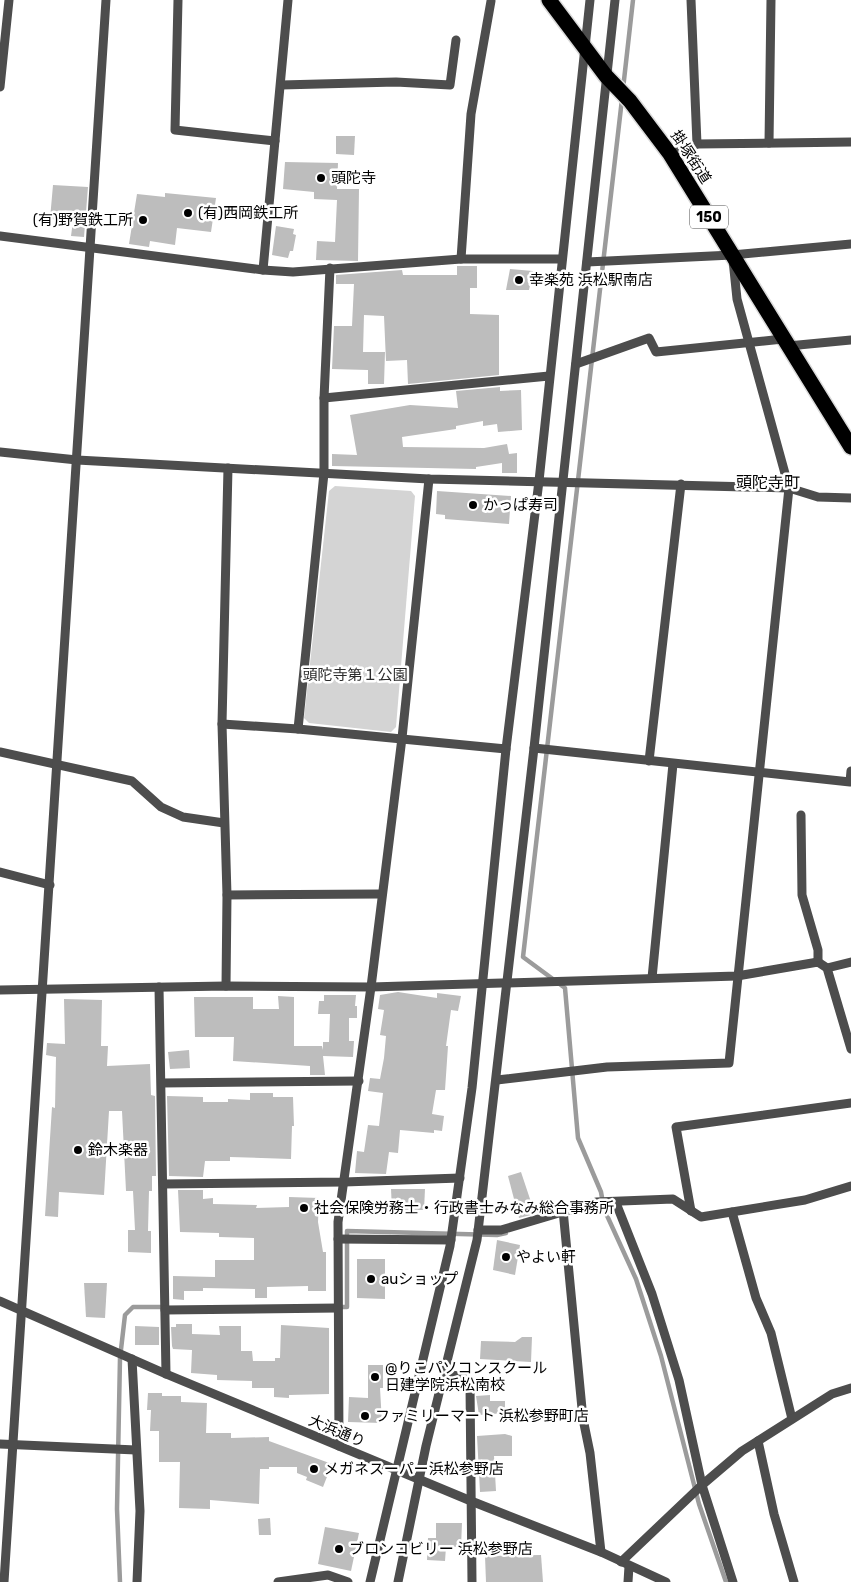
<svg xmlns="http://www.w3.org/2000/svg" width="851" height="1582" viewBox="0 0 851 1582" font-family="Rubik,'Noto Sans JP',sans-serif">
<rect width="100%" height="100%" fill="#fff"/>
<polygon fill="#d4d4d4" points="335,486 411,491 415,496 396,727 391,732 309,723 304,718 329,491"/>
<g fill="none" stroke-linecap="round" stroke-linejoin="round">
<g stroke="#9b9b9b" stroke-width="4.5">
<polyline points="623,89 633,0"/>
<polyline points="622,99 523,957 565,988 578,1138 601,1192 604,1209 636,1279 661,1356 699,1504 726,1582"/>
<polyline points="573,1213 604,1209"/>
<polyline points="338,1307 347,1307 347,1231 497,1235 506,1233"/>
<polyline points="120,1582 117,1509 120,1358 125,1315 133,1307 165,1307"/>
</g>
</g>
<g fill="#bdbdbd">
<polygon points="336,136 355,136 354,155 336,154"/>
<polygon points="285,162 338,163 337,189 359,189 358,261 316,260 317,241 335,242 337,200 314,199 314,192 283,189"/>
<polygon points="53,185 88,187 84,237 71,236 73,221 50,219"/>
<polygon points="165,193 216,198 211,232 177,228 175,245 150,241 149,247 129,244 137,194 165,197"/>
<polygon points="276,226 294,229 293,234 296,235 293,251 290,251 288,258 272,255"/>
<polygon points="457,266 477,266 477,288 470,288 470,314 499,315 499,375 408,384 407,360 386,361 384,316 364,315 363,352 385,352 384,384 368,384 368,370 332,369 334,326 352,326 354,284 336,284 336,275 402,270 403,275 457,275"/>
<polygon points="510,269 533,271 529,290 506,290"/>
<polygon points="500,387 500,391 521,390 522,430 498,432 497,424 483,426 483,421 456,426 456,429 402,437 403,447 484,448 507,444 509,454 517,453 517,473 502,473 502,463 476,467 476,469 332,466 332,454 357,455 350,415 410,405 458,408 456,391"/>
<polygon points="437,491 511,496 509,524 445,519 445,515 436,514"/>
<polygon points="398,992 437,998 437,993 461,996 458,1011 451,1010 450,1017 446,1046 448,1046 445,1090 436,1090 432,1114 444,1116 442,1131 434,1130 434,1133 400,1130 398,1153 389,1152 386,1174 355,1173 357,1151 364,1152 368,1125 379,1126 383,1093 368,1091 370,1078 380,1079 384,1058 386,1036 380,1035 384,1010 378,1009 380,995"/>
<polygon points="324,995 356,995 355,1006 357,1006 357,1018 349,1018 349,1041 354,1041 353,1057 323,1056 325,1075 310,1075 310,1066 233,1061 234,1037 195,1037 194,997 253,997 253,1009 279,1009 278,996 294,997 294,1046 322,1046 323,1050 323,1042 329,1042 330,1014 318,1014 319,1001 324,1001"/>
<polygon points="64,999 102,1000 101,1046 108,1046 107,1066 150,1064 151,1095 155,1096 156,1176 152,1176 152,1191 149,1191 148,1231 151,1231 151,1253 128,1252 128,1230 135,1230 133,1191 126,1191 122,1111 109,1111 104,1195 59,1192 58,1217 45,1216 52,1107 55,1108 56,1057 46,1055 47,1043 65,1044"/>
<polygon points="189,1050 190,1068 170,1069 168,1052"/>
<polygon points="250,1093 273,1093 273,1097 293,1097 294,1126 292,1126 291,1159 230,1157 230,1161 205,1161 203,1177 169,1176 167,1096 203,1097 203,1102 228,1102 228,1099 250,1100"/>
<polygon points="521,1172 535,1214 519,1218 508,1176"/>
<polygon points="391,1189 425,1189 424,1210 392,1210"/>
<polygon points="178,1190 203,1190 203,1199 213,1198 213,1204 257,1205 256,1208 289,1207 289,1197 319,1198 318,1222 323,1252 326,1252 326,1291 308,1291 308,1286 267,1287 267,1298 255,1298 255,1289 203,1288 203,1291 184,1291 184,1300 173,1299 173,1276 215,1277 215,1260 254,1260 254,1238 219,1237 219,1233 180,1232"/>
<polygon points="497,1240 520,1245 515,1275 493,1270"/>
<polygon points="357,1259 385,1259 385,1299 357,1298"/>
<polygon points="84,1283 107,1283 105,1318 86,1317"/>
<polygon points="176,1324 192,1324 192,1334 220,1335 219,1326 241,1326 241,1351 252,1351 253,1361 275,1361 275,1358 280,1358 281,1325 329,1328 329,1394 289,1395 289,1398 274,1397 274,1388 252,1388 252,1381 217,1380 217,1375 191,1373 192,1350 173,1349 172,1346 171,1327 176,1327"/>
<polygon points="135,1326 159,1327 159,1345 135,1345"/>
<polygon points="522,1337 532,1337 531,1362 480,1359 481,1341 515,1342"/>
<polygon points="368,1365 383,1365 383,1388 380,1388 382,1423 348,1422 349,1397 368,1398"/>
<polygon points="148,1393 162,1393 162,1396 181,1396 181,1402 207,1403 206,1433 231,1433 231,1438 269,1437 269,1441 332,1464 323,1487 306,1480 307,1477 297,1473 297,1467 269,1467 269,1469 260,1469 259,1504 210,1500 210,1509 179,1508 180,1462 159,1462 159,1431 150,1431 151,1410 147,1410"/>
<polygon points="490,1395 490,1401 505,1401 505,1413 479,1415 476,1396"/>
<polygon points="505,1434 512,1436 512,1456 494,1456 496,1491 480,1492 477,1436"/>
<polygon points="270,1518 271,1535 259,1535 258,1519"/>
<polygon points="436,1523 462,1523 461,1547 446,1547 445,1561 427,1560 428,1538 436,1538"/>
<polygon points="325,1527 359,1533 351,1571 318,1564"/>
<polygon points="541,1555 543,1582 486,1582 485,1556"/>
</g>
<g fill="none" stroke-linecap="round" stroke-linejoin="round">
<defs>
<polyline id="highway" points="549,0 606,76 630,101 670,154 851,447"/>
</defs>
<use href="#highway" stroke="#dbdbdb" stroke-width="18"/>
<g stroke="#4d4d4d" stroke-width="9">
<polyline points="178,0 175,130 275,141"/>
<polyline points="691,0 697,144 851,142"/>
<polyline points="281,85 396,82 450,85 456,40"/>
<polyline points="0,87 9,0"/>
<polyline points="769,143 771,0"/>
<polyline points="670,154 697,144"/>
<polyline points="0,236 263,270 293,272 461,259 562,259"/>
<polyline points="461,259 471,114 491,1"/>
<polyline points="587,262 732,255 851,244"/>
<polyline points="330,268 324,398 324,473 298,729 506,749"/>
<polyline points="263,270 288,0"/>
<polyline points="788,346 851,340"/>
<polyline points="576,364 649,338 656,352 783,339"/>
<polyline points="324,398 549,376"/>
<polyline points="0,452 77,460 429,479 789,488 818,497 851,498"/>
<polyline points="222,724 298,729"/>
<polyline points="534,748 850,782 851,771"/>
<polyline points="0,752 132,781 161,807 183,817 224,823"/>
<polyline points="649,761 681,484"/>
<polyline points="801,815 802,895 818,950 818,962"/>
<polyline points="0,872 50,885"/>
<polyline points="227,895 381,894"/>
<polyline points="827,968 851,962"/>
<polyline points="652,978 673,764"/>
<polyline points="226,986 227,895 222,724 228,468"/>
<polyline points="159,987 166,1374"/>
<polyline points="0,990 226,986 371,987 737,976 818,962 827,968 851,1049"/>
<polyline points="497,1080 607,1067 729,1063 789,488 737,299 733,260"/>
<polyline points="162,1083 359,1081"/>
<polyline points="164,1184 344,1182 460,1178"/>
<polyline points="616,1203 652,1294 679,1380 702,1485 733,1582"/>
<polyline points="563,1210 583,1419 590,1453 601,1552"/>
<polyline points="691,1211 676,1127 851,1103"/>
<polyline points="732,1212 756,1298 771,1333 792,1419"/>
<polyline points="478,1230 501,1230 596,1202 673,1199 701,1217 805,1200 851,1186"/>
<polyline points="338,1239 451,1240"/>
<polyline points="0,1301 166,1374 471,1501 601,1552 666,1582"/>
<polyline points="165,1310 338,1308"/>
<polyline points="132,1359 140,1511 137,1582"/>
<polyline points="444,1373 465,1378 470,1385 472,1582"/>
<polyline points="758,1441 774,1514 794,1582"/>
<polyline points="0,1444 136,1450"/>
<polyline points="339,1446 338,1222 371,987 402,738 429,479"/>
<polyline points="621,1562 702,1485 742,1451 832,1394 851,1388"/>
<polyline points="4,1582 106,0"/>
<polyline points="278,1582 328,1575 348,1582"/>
<polyline points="370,1582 450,1246 472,1088 506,749 539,481 590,0"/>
<polyline points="398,1582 426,1446 477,1240 534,748 615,0"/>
<polyline points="628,1582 629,1566"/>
</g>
<use href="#highway" stroke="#000" stroke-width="15"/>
</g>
<g fill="#000" stroke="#fff" stroke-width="2">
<circle cx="321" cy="178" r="5"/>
<circle cx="188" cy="213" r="5"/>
<circle cx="143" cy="220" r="5"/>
<circle cx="519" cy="280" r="5"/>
<circle cx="473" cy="505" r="5"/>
<circle cx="78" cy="1150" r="5"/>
<circle cx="304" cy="1208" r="5"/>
<circle cx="506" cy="1257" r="5"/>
<circle cx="371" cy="1279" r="5"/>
<circle cx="375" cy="1377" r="5"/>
<circle cx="365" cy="1416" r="5"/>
<circle cx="314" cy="1469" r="5"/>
<circle cx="339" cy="1549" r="5"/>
</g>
<g text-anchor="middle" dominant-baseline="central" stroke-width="5" stroke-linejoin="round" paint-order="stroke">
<rect fill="#fff" stroke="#4c4c4c" stroke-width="1" x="690" y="205.5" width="38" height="23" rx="4"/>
<g font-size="14" font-weight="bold" fill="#000">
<text x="709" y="217">150</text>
</g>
<g font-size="15" fill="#000" stroke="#fff">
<text transform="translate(691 157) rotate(57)">掛塚街道</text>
<text transform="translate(337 1431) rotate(23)">大浜通り</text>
</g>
<g font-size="15" fill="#000" stroke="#fff" text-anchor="start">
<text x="331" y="178">頭陀寺</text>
<text x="198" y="213">(有)西岡鉄工所</text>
<text x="133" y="220" text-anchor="end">(有)野賀鉄工所</text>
<text x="529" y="280">幸楽苑 浜松駅南店</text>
<text x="483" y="505">かっぱ寿司</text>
<text x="88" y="1150">鈴木楽器</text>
<text x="314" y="1208">社会保険労務士・行政書士みなみ総合事務所</text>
<text x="516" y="1257">やよい軒</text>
<text x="381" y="1279">auショップ</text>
<text x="385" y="1368">@りこパソコンスクール<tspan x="385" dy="17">日建学院浜松南校</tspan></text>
<text x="375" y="1416">ファミリーマート 浜松参野町店</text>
<text x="324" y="1469">メガネスーパー浜松参野店</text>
<text x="349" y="1549">ブロンコビリー 浜松参野店</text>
</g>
<g font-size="15" fill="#2b2b2b" stroke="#fff">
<text x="355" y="675">頭陀寺第１公園</text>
</g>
<g font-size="16" fill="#000" stroke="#fff">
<text x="768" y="482">頭陀寺町</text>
</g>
</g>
</svg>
